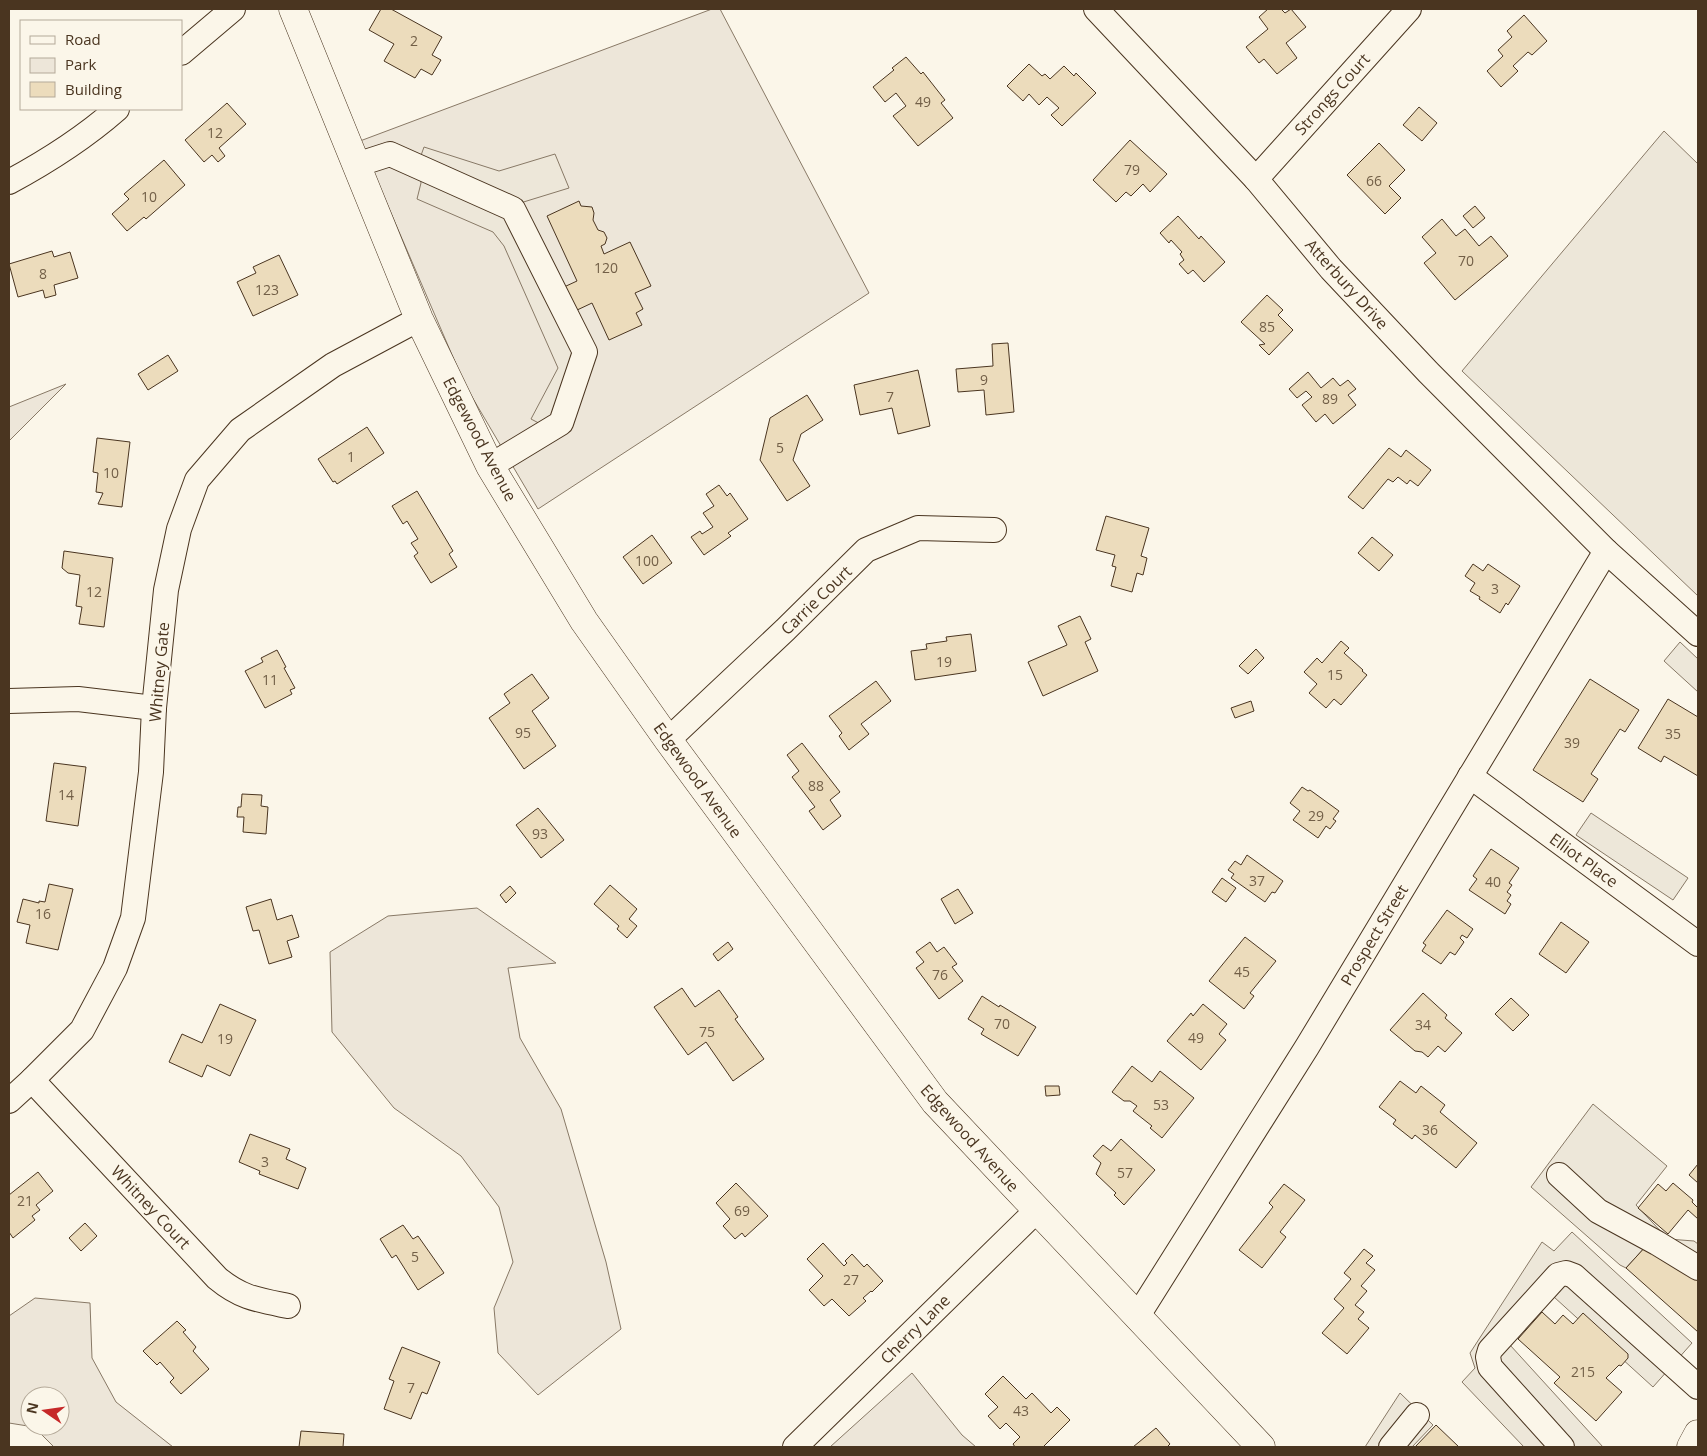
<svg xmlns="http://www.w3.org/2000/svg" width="1707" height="1456" viewBox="0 0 1707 1456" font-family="'Open Sans',sans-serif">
<rect width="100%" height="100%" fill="#fbf6e9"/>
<g fill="#ede6d9" stroke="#887966" fill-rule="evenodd">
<polygon points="712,9 720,9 869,293 538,509 465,385 360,141"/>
<polygon points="66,384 9,441 9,407"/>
<polygon points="477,908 556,963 508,968 520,1038 561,1109 606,1262 621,1329 538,1395 498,1353 494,1308 513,1262 499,1207 461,1156 394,1108 332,1032 330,952 388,916"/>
<path d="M 35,1298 L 90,1303 L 92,1358 L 116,1402 L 173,1447 L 54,1447 L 34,1427 L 9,1423 L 9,1316 ZM 30,1396 L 60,1396 L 60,1426 L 30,1426 Z"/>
<polygon points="912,1373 962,1435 976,1447 830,1447"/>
</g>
<g fill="#ede7d9" stroke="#887966">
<polygon points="1664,131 1698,164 1698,596 1462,371"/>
<polygon points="424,147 499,171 555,154 569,188 517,204 586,359 554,431 531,419 558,368 504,246 493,232 417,199 421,183 419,161"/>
<polygon points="1680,642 1698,659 1698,692 1664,661"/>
<polygon points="1591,813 1688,878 1673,900 1576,835"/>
<polygon points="1593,1104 1667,1166 1636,1205 1668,1239 1694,1241 1698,1244 1698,1278 1647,1245 1626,1268 1620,1265 1531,1187"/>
<polygon points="1572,1232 1692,1343 1653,1387 1554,1297 1510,1345 1603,1447 1524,1447 1462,1382 1475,1368 1470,1353 1542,1242 1554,1251"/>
<polygon points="1400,1393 1433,1425 1412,1447 1365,1447"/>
</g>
<g fill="#ecdcbc" stroke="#4a3520">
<polygon points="381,9 391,9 442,37 432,55 441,60 432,75 421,69 415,78 384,61 394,44 369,30"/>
<polygon points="1268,9 1281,9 1285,13 1291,9 1306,27 1286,43 1297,58 1277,74 1264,59 1259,63 1246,47 1268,29 1259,17"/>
<polygon points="1524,15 1547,41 1532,55 1528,52 1513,66 1518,71 1501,87 1487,71 1503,56 1498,50 1512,37 1507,31"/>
<polygon points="906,57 921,74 923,72 945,100 941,103 953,118 918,146 893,116 906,106 896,93 885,102 873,87 894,70 892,68"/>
<polygon points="1029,64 1042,76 1045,74 1050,79 1064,66 1074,76 1076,73 1096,93 1062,126 1051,115 1059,108 1047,97 1039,105 1029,94 1023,101 1007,86"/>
<polygon points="227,103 246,124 219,148 225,156 218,162 212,155 204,162 185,140"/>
<polygon points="1419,107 1437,123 1422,141 1403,125"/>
<polygon points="1130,140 1167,174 1150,192 1143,184 1131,196 1126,192 1116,202 1093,180"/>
<polygon points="1379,143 1405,170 1389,186 1401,198 1385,214 1347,175"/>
<polygon points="164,160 185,185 146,219 144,217 127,231 112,214 129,199 124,194"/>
<polygon points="579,201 581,206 592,207 594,213 593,220 598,230 604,232 607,238 605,244 601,246 604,254 630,242 651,286 635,293 643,309 636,313 642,325 609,340 592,303 575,311 564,287 577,281 547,216"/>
<polygon points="1475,206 1485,218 1473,228 1463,216"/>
<polygon points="1178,216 1199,239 1201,236 1225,262 1204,282 1193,270 1188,274 1179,264 1184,260 1180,254 1182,252 1171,240 1169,243 1160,233"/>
<polygon points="1442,219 1456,236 1465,229 1479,246 1491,236 1508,256 1455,300 1424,263 1436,253 1422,237"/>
<polygon points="52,251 54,257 70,252 78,278 54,285 56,295 45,298 43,290 18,297 9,264"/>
<polygon points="279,255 298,295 253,316 237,282 256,273 253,267"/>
<polygon points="1267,295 1283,310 1278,315 1293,330 1269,355 1259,345 1265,344 1241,322"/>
<polygon points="1008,343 1014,412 986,415 984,390 958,392 956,369 993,366 992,344"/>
<polygon points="168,355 178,371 148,390 138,374"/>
<polygon points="918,370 930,426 898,434 892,408 860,415 854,385"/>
<polygon points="1308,372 1321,388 1333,378 1340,386 1348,380 1356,389 1348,395 1356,405 1333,424 1325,414 1316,422 1302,405 1312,397 1306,391 1297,398 1289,389"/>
<polygon points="807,395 823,420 801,434 793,460 810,486 787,501 760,460 770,418"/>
<polygon points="367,427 384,453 337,484 335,481 333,482 318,459"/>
<polygon points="97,438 130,442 122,507 98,504 103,493 96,492 98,473 93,472"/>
<polygon points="1389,448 1401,457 1406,450 1431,470 1418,486 1410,480 1407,484 1398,477 1393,482 1388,479 1363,509 1348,497"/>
<polygon points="719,485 727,496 730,493 748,519 728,533 731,536 704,555 691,537 700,531 702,534 713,527 703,513 714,506 706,494"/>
<polygon points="417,491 453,551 449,554 457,567 431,583 414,556 418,553 411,543 418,539 407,521 403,524 392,506"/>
<polygon points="1106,516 1149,528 1141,556 1147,558 1143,575 1137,573 1132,592 1111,586 1116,567 1112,566 1115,555 1096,550"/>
<polygon points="652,535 672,563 643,584 623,557"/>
<polygon points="1372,537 1393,555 1379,571 1358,553"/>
<polygon points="64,551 113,558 104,627 79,624 82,607 76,606 80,575 68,573 62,568"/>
<polygon points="1473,564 1483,571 1488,564 1520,586 1508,605 1506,603 1500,613 1479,599 1480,597 1470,591 1475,583 1465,576"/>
<polygon points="1080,616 1091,639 1085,642 1098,671 1043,696 1028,662 1067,645 1058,626"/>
<polygon points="971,634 976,671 915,680 911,651 927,649 926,644 947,641 946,637"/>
<polygon points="1341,641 1349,648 1344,653 1363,670 1362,671 1367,675 1341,705 1334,699 1326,708 1309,693 1317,684 1304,672 1317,658 1322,663"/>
<polygon points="1256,649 1264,658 1248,674 1239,666"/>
<polygon points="277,650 286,667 284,668 295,688 290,690 292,694 265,708 245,671 263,662 261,658"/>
<polygon points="532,674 549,698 532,711 556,746 524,769 489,718 510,703 504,694"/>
<polygon points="1590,679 1639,710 1625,732 1620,729 1591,774 1598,779 1583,802 1533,770"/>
<polygon points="876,681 891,701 861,724 869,734 849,750 839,736 842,733 829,716"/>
<polygon points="1668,699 1698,717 1698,776 1664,756 1661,762 1638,748"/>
<polygon points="1251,701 1254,711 1235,718 1231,708"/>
<polygon points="802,743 840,792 830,800 841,816 823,830 809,811 815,807 792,777 799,771 787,755"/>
<polygon points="54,763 86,767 78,826 46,821"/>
<polygon points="1302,787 1308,791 1310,790 1339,811 1333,819 1336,821 1330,829 1326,826 1318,838 1293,820 1300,811 1290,803"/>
<polygon points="242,794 262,795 261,806 268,807 266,834 243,832 244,817 237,817 238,807 241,807"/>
<polygon points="538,808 564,840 541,858 516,825"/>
<polygon points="1491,849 1519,868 1509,883 1512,885 1507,892 1511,895 1507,901 1511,904 1505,914 1469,890 1477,879 1473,876"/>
<polygon points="1247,855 1283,881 1275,893 1272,892 1265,902 1231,878 1234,874 1228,870 1235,861 1241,865"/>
<polygon points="1222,878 1236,888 1226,902 1212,892"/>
<polygon points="49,884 73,889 58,950 26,943 30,925 17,922 23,899 39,903 39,901 45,902"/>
<polygon points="610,885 637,909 629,919 637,926 627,938 617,929 619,926 594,904"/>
<polygon points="510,886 516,893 506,903 500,895"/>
<polygon points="958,889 973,913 955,924 941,899"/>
<polygon points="271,899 277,920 292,915 299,937 287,941 292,957 269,964 259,930 253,931 246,907"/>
<polygon points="1447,910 1473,929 1467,938 1462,935 1460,938 1464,942 1455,955 1450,952 1441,964 1422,951 1426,945 1423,943"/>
<polygon points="1561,922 1589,942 1566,973 1539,954"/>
<polygon points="1245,937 1276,961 1250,993 1254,996 1244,1009 1209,981"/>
<polygon points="728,942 733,949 718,961 713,954"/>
<polygon points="930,942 937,952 944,947 957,964 952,967 963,981 939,999 916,968 924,962 916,952"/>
<polygon points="682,988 695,1007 719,990 738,1017 735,1019 764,1059 733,1081 706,1042 688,1055 654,1007"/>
<polygon points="1423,993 1447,1015 1445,1018 1462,1033 1445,1052 1438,1046 1428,1057 1422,1052 1415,1051 1390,1030"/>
<polygon points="982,996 999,1007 1000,1005 1036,1027 1018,1056 981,1034 984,1029 968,1019"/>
<polygon points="1511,998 1529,1015 1513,1031 1495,1014"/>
<polygon points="220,1004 256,1020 230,1076 207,1065 202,1077 169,1062 182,1034 202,1043"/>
<polygon points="1203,1004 1227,1024 1219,1034 1226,1040 1201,1070 1167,1041 1191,1013 1193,1016"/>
<polygon points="1132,1066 1152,1082 1160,1071 1194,1098 1162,1138 1150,1128 1152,1126 1133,1111 1137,1106 1130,1101 1124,1101 1112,1092"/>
<polygon points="1400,1081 1416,1093 1421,1086 1445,1105 1440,1112 1477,1143 1456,1168 1415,1135 1412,1139 1393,1124 1396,1120 1379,1107"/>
<polygon points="1045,1086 1059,1086 1060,1095 1046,1096"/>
<polygon points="250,1134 290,1149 286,1159 306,1168 298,1189 259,1174 260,1171 239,1162"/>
<polygon points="1121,1139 1155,1170 1124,1205 1114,1195 1116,1193 1096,1174 1101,1163 1093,1156 1103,1145 1111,1151"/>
<polygon points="1698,1164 1698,1183 1689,1175"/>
<polygon points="38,1172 53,1191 36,1205 40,1210 32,1216 35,1220 13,1238 9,1232 9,1195"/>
<polygon points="736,1183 768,1216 745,1237 742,1233 735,1239 723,1226 730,1219 716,1203"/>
<polygon points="1673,1183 1693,1200 1692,1202 1698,1208 1698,1219 1688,1210 1668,1234 1638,1208 1658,1184 1666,1191"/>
<polygon points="1284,1184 1305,1200 1280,1232 1286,1237 1262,1268 1239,1250 1273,1207 1269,1203"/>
<polygon points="85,1223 97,1236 81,1251 69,1238"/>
<polygon points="403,1225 413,1239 418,1236 444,1273 418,1290 396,1255 392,1258 380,1239"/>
<polygon points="823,1243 844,1266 847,1263 845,1261 852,1254 864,1267 867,1264 883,1281 872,1292 871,1291 863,1298 866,1301 849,1316 832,1299 824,1306 809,1290 823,1276 807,1259"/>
<polygon points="1647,1245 1698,1278 1698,1332 1626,1268"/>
<polygon points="1364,1249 1373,1256 1366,1263 1375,1270 1361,1286 1367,1291 1355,1305 1364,1312 1358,1319 1369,1328 1347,1354 1322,1333 1344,1308 1334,1299 1351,1279 1344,1273"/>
<polygon points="1542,1312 1555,1324 1563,1315 1573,1324 1583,1313 1628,1354 1628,1358 1621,1366 1619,1365 1606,1378 1622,1392 1596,1421 1554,1383 1560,1377 1518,1339"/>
<polygon points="177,1321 186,1330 183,1332 196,1347 193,1351 209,1369 181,1394 170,1382 174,1378 160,1362 157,1365 143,1351"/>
<polygon points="402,1347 440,1362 427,1394 422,1392 411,1419 384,1409 394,1381 389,1379"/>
<polygon points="1003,1376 1026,1399 1032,1393 1051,1413 1057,1407 1070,1420 1043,1447 1015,1447 1013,1444 1020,1437 1006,1423 1000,1429 988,1416 998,1407 985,1394"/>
<polygon points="1436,1425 1459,1447 1415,1447"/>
<polygon points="1156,1428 1170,1444 1167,1447 1133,1447"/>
<polygon points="301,1431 344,1434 343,1447 299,1447"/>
</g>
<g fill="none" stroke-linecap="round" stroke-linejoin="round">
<defs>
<g id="minor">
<polyline points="1096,9 1256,179 1331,269 1428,372 1606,551 1698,634"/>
<polyline points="181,53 233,9"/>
<polyline points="356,165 390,154 513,209 585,352 561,423 490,466"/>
<polyline points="1256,179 1409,9"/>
<path d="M 9,182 C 48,161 84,138 117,109"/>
<polyline points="9,701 78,699 154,708"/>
<polyline points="668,740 785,630 866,550 918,528 994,530"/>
<polyline points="1470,776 1698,944"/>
<path d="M 32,1080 L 217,1278 C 241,1298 258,1300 288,1306"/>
<polyline points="9,1101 32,1080 82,1030 115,968 133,918 151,772 154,708 166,590 179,529 197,480 240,430 333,365 419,319"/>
<polyline points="1559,1175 1598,1211 1657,1243 1698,1268"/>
<polyline points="1137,1317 1307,1047 1606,551"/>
<polyline points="795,1447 1036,1211"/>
<polyline points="1391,1447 1417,1415"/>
<polyline points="1562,1447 1490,1367 1488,1357 1490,1350 1558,1275 1566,1273 1574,1276 1698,1387"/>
</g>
<g id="major">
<polyline points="293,9 419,319 490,466 584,621 668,740 935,1102 1261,1447"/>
<polyline points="1691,1447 1698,1434"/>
</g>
</defs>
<use href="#minor" stroke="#4a3520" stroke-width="26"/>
<use href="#major" stroke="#4a3520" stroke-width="29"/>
<use href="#minor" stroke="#fbf6e9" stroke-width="24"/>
<use href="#major" stroke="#fbf6e9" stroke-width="28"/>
</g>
<g text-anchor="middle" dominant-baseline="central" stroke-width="4" stroke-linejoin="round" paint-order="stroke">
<g font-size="14" fill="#725f47">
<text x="414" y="40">2</text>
<text x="923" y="101">49</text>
<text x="215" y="132">12</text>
<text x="1132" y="169">79</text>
<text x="1374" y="180">66</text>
<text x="149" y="196">10</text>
<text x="1466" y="260">70</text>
<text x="606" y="267">120</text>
<text x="43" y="273">8</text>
<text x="267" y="289">123</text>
<text x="1267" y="326">85</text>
<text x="984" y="379">9</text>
<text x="890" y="396">7</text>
<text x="1330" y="398">89</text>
<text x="780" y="447">5</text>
<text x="351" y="456">1</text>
<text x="111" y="472">10</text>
<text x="647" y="560">100</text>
<text x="1495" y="588">3</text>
<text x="94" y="591">12</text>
<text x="944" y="661">19</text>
<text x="1335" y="674">15</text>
<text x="270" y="679">11</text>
<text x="523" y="732">95</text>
<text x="1673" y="733">35</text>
<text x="1572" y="742">39</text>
<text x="816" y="785">88</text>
<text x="66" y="794">14</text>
<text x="1316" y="815">29</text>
<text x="540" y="833">93</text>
<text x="1257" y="880">37</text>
<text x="1493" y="881">40</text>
<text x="43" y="913">16</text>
<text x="1242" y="971">45</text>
<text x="940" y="974">76</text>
<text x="1002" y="1023">70</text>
<text x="1423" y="1024">34</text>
<text x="707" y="1031">75</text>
<text x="1196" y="1037">49</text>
<text x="225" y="1038">19</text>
<text x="1161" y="1104">53</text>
<text x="1430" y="1129">36</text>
<text x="265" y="1161">3</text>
<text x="1125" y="1172">57</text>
<text x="25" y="1200">21</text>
<text x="742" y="1210">69</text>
<text x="415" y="1256">5</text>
<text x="851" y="1279">27</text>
<text x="1583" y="1371">215</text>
<text x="411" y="1387">7</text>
<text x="1021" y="1410">43</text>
</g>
<g font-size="16" fill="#4a3520" stroke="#fbf6e9">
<text transform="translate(1332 94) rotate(-48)">Strongs Court</text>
<text transform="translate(1347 284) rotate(48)">Atterbury Drive</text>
<text transform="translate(480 439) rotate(62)">Edgewood Avenue</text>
<text transform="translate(816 600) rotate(-44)">Carrie Court</text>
<text transform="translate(159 672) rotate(-85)">Whitney Gate</text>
<text transform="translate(698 780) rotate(54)">Edgewood Avenue</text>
<text transform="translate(1584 860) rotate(36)">Elliot Place</text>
<text transform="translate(1374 935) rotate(-59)">Prospect Street</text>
<text transform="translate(970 1138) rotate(48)">Edgewood Avenue</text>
<text transform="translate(151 1207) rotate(47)">Whitney Court</text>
<text transform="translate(915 1329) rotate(-45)">Cherry Lane</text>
</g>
</g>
<rect width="1707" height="1456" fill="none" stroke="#4a3520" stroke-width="20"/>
<rect x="20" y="20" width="162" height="90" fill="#fbf6e9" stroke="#b4a999"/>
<rect x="30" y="36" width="25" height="8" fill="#fbf6e9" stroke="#b4a999"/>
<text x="65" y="45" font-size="15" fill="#4a3520">Road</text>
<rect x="30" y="58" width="25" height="15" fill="#ede6d9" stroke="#b4a999"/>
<text x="65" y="70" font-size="15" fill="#4a3520">Park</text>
<rect x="30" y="82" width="25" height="15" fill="#ecdcbc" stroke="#b4a999"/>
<text x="65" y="95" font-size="15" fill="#4a3520">Building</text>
<g transform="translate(45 1411) rotate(283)"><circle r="24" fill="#fbf6e9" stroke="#b4a999"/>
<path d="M0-4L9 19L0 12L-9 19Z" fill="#c62828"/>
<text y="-8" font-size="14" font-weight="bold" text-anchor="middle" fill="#4a3520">N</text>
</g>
</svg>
